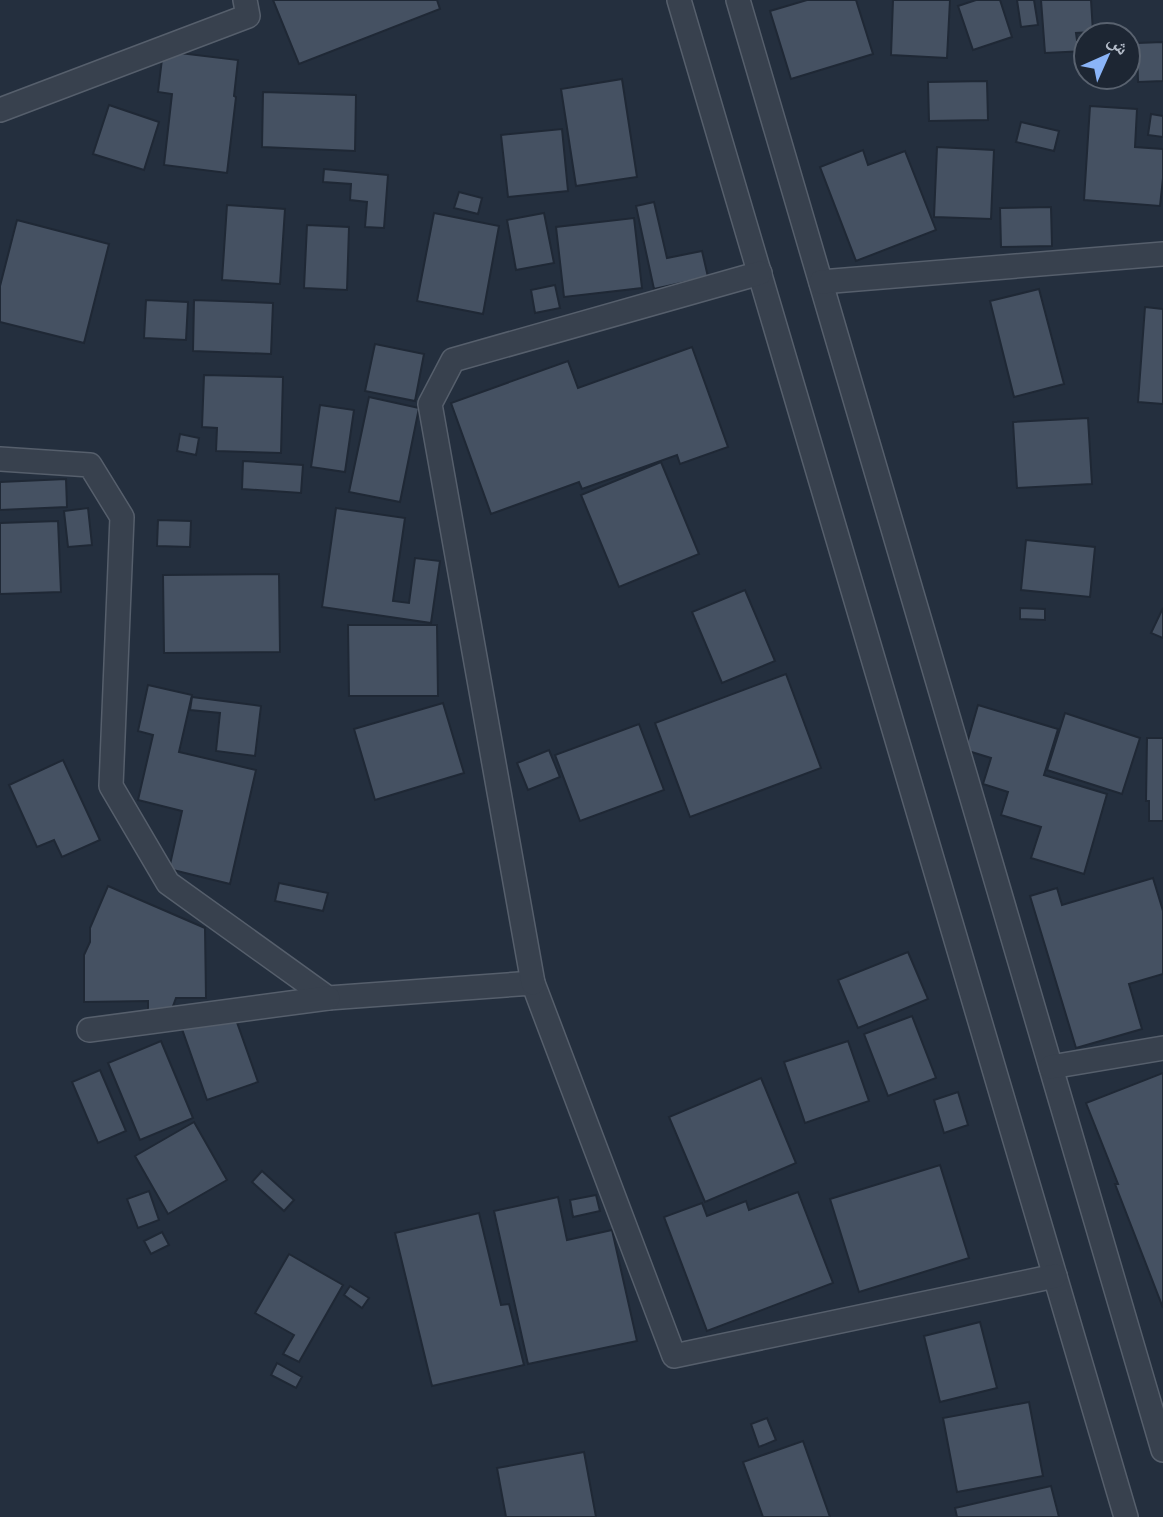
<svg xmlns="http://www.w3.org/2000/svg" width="1163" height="1517" viewBox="0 0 1163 1517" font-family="Karla,'Noto Naskh Arabic',sans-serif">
<rect width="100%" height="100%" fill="#242f3e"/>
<g fill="#455162" stroke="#1f2835" stroke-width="2">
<polygon points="273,0 437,0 440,9 299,64"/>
<polygon points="807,0 856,0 873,54 791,79 770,11"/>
<polygon points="893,0 950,0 947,58 891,55"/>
<polygon points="976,0 1000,0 1012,37 973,50 958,6"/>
<polygon points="1017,0 1034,0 1038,25 1021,27"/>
<polygon points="1041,0 1091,0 1093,32 1076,33 1077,40 1086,40 1086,51 1045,53"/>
<polygon points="1163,42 1163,81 1138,82 1137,43"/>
<polygon points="163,51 238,60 234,96 236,97 227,173 164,165 172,94 158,92"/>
<polygon points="622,79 637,177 576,186 561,89"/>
<polygon points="987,81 988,120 929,121 928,82"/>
<polygon points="263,92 356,95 355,151 262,147"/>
<polygon points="109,105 159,122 144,170 93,154"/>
<polygon points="1090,106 1137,109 1135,147 1163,149 1163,178 1160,206 1084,200"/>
<polygon points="1151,114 1163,116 1163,137 1148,135"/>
<polygon points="1021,122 1059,131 1054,151 1016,142"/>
<polygon points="562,129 568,191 508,197 501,135"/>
<polygon points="937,147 994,150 991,219 934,217"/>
<polygon points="863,150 868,165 905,151 936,230 856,261 820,167"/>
<polygon points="324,169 388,175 384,228 365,227 367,202 350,200 351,184 323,182"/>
<polygon points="459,192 482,198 478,214 454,208"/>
<polygon points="654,202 667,258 702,251 708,277 654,289 636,206"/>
<polygon points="227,205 285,209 280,284 222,280"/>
<polygon points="1051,207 1052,246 1001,247 1000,208"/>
<polygon points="434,213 499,226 483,314 417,301"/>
<polygon points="544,213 554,263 516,270 507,220"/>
<polygon points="634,218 642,288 564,297 556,227"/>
<polygon points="17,220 109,244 84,343 0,322 0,286"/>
<polygon points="307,225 349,227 347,290 304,288"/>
<polygon points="555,285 560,308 535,313 531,290"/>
<polygon points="1039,289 1064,384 1014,397 990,301"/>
<polygon points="146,300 188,302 186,340 144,338"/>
<polygon points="194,300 273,303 271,354 193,351"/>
<polygon points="1145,307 1163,309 1163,404 1138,402"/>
<polygon points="375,344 424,354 415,401 365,391"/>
<polygon points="692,347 728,447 680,464 677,455 582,489 579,482 491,514 451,403 568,361 578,388"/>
<polygon points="204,375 283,377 281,453 216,451 217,428 202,427"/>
<polygon points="369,397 419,408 400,502 349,492"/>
<polygon points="320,405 354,410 345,472 311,467"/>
<polygon points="1088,418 1092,484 1017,488 1013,422"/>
<polygon points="180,434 199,438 196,455 177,451"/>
<polygon points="243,461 303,465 301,493 242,489"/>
<polygon points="661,462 699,554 619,587 581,495"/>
<polygon points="66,479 67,507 0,510 0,482"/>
<polygon points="88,508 92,545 68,547 64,511"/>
<polygon points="336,508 405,518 393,601 409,603 415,558 440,561 431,623 322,607"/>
<polygon points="158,520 191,521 190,547 157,546"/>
<polygon points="58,521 61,592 0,594 0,523"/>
<polygon points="1026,540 1095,547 1090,597 1021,590"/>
<polygon points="279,574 280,652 164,653 163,575"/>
<polygon points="745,590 775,661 722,683 692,612"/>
<polygon points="1020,608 1045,609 1045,620 1020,619"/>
<polygon points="1163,608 1163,638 1151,633"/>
<polygon points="348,625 437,625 438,696 349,696"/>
<polygon points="786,674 821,768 690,817 655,723"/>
<polygon points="148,685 192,695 179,752 256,770 230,884 169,869 182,811 138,800 153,735 138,731"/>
<polygon points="192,697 261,706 255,756 216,751 220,713 190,710"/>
<polygon points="443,703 464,773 375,800 354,729"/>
<polygon points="978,705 1058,729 1044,775 1107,794 1084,874 1031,858 1041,827 1001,815 1008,792 983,784 991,758 965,750"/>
<polygon points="1065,713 1140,738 1122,794 1047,770"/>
<polygon points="639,724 664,790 580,821 555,755"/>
<polygon points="1147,738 1163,738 1163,821 1149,821 1149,801 1146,801"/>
<polygon points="549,750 560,777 528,790 517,763"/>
<polygon points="63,760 100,840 62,857 54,840 37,847 9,785"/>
<polygon points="1153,878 1163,911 1163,974 1129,984 1142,1029 1076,1048 1030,896 1057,888 1062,905"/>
<polygon points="279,883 328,893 323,911 275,901"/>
<polygon points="108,886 205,928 206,998 176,998 170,1014 148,1014 148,1001 84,1002 84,955 90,942 90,928"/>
<polygon points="908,952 928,999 858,1028 838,980"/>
<polygon points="233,1011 258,1082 207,1100 182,1029"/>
<polygon points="912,1016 936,1078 888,1096 864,1034"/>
<polygon points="161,1041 193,1118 140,1140 108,1063"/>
<polygon points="848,1041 869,1101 805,1123 784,1062"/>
<polygon points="100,1070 126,1131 98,1143 72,1082"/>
<polygon points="1163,1073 1163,1308 1115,1184 1118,1184 1086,1103"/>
<polygon points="761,1078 796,1163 705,1202 669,1117"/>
<polygon points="958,1092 968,1125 944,1133 934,1100"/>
<polygon points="194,1122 227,1180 168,1214 135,1156"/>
<polygon points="940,1165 969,1258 859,1292 830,1199"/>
<polygon points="262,1171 294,1200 284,1211 252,1182"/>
<polygon points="149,1191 159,1220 138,1228 127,1199"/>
<polygon points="798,1192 833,1283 707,1331 664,1217 702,1203 707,1216 746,1201 749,1210"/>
<polygon points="596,1195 600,1211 573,1217 570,1200"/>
<polygon points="558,1197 567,1240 612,1230 637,1341 528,1364 494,1211"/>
<polygon points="479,1213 501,1305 509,1304 524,1365 432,1386 395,1233"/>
<polygon points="162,1232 169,1245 151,1254 144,1241"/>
<polygon points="289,1254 343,1285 299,1362 283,1354 294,1335 255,1313"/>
<polygon points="350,1286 369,1298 362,1308 344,1295"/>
<polygon points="980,1322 997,1388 940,1402 924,1336"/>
<polygon points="277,1363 302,1377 296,1388 271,1375"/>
<polygon points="1029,1402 1043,1476 957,1492 943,1418"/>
<polygon points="767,1418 776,1440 759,1447 751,1424"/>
<polygon points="803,1441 830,1517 763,1517 743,1462"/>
<polygon points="584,1452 596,1517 506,1517 497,1468"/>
<polygon points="1051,1486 1059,1517 957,1517 955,1508"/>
</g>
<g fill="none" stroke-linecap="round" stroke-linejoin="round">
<defs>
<g id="minor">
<polyline points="679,0 1126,1517"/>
<polyline points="738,0 1163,1450"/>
<polyline points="0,110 248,16 245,0"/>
<polyline points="821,282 1163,254"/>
<polyline points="0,459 90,465 122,517 111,786 168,883 328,998 533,983 674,1356 1055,1276"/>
<polyline points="533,983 430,404 453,360 760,273"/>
<polyline points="89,1030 328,998"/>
<polyline points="1051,1067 1163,1048"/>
</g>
</defs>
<use href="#minor" stroke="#565f6c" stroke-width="26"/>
<use href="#minor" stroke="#38414e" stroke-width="23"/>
</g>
<g transform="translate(1107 56) rotate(45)"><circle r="33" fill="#1d2633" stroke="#59626f" stroke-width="2"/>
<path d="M0-5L12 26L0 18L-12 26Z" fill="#8ab4f8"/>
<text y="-10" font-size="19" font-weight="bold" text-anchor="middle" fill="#b4bcc9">ش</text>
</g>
</svg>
